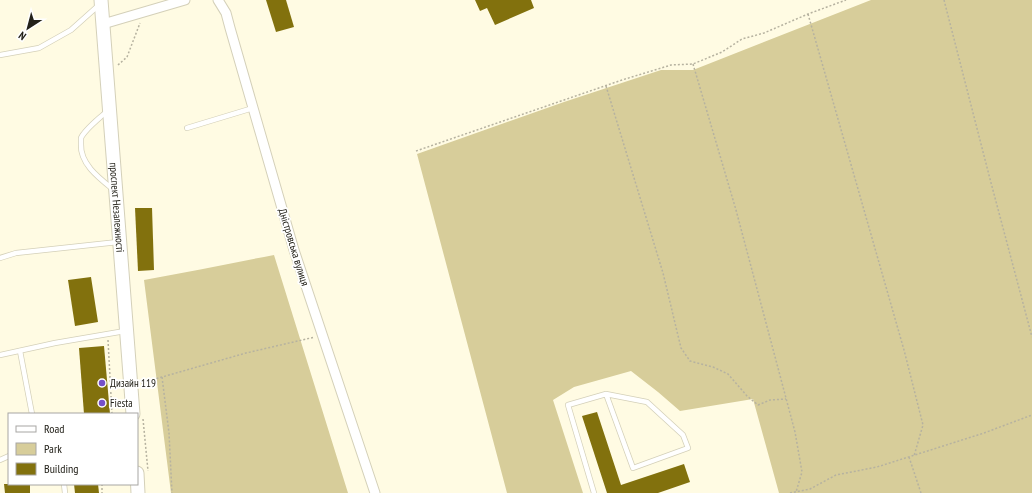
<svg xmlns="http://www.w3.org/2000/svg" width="1032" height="493" viewBox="0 0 1032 493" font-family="'PT Sans Narrow',sans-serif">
<rect width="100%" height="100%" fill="#fffbe3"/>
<g fill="#d7cd9a">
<polygon points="871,0 1032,0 1032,493 779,493 753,399 680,411 658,392 631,371 574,387 553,400 583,493 507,493 417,154 564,102 661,70 693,70"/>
<path d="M 274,255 L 348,493 L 171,493 L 144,280 C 188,272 231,263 274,255 Z"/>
</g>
<g fill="#82710d">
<polygon points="266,0 286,0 294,27 276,32"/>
<polygon points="475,0 531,0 534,8 495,25 487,8 480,11"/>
<polygon points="135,208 152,208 154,270 138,271"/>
<polygon points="91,277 98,322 75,326 68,280"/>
<polygon points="104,346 110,414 84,414 79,348"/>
<polygon points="597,412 621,485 684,464 690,482 658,493 607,493 582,416"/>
<polygon points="4,484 30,484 30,493 5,493"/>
<polygon points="74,484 98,484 99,493 75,493"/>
</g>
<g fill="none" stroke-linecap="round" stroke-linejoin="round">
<defs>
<g id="service">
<polyline points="0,55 39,48 71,30 99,5"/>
<path d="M 107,111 C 100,118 85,129 81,138 C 81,139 81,143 81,144 C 80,164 99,178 114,190"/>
<polyline points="187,128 253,108"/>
<polyline points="0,258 16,253 118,242"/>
<polyline points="20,351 32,414"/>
<polyline points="0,355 55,343 125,331"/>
<polyline points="0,460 9,456"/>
<polyline points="64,484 65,493"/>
<polyline points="594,493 568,405 606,394 647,402 683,435 688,448 633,468 606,394"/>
</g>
<g id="minor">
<polyline points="218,0 226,13 230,28 294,250 375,493"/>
<polyline points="103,24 185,0"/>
</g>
<g id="secondary">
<path id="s1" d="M 101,0 L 133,414"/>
<polyline points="137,473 138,493"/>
</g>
</defs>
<use href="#service" stroke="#d4d0b9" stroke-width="6"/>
<use href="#minor" stroke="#d4d0b9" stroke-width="11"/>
<use href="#secondary" stroke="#d4d0b9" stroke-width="15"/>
<g stroke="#b6b2a0" stroke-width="1.5" stroke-dasharray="2 2" stroke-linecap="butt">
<polyline points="944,0 990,179 1032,337"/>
<polyline points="808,14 904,350 923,425 914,456"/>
<polyline points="693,64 736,210 795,432 802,472 796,492"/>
<polyline points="118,65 127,57 140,23"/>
<polyline points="606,86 663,273 681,348 690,361 713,367 728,374 747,396 758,405 770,400 786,399"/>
<polyline points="416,151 622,80 671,65 693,64 722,52 742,39 764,33 808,14 846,0"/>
<polyline points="108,340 112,414"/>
<polyline points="162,377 169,433 172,493"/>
<polyline points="141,383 246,353 315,337"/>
<polyline points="143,419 148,471"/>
<polyline points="909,457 921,493"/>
<polyline points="102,484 102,493"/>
<polyline points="790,493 810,489 836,475 877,467 984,433 1032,415"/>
</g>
<use href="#service" stroke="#fff" stroke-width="4.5"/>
<use href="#minor" stroke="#fff" stroke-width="9"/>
<use href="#secondary" stroke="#fff" stroke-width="13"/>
</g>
<g fill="#764fc9" stroke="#fff" stroke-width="1.5">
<circle cx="102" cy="383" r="4"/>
<circle cx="102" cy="403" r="4"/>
</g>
<g text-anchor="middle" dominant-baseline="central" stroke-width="3.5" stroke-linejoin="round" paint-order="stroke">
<g font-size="11" fill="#232119" stroke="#fff">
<text stroke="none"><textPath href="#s1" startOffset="208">проспект Незалежності</textPath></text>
<text transform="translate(294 247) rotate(73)">Дністровська вулиця</text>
</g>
<g font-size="11" fill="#232119" stroke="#fff" text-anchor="start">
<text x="110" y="383">Дизайн 119</text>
<text x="110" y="403">Fiesta</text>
</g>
</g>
<rect x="8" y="413" width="130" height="72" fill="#ffffff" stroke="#a7a6a3"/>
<rect x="16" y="426" width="20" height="6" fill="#ffffff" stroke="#a7a6a3"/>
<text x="44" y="433" font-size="12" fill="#232119">Road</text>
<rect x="16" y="443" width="20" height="12" fill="#d7cd9a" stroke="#a7a6a3"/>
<text x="44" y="453" font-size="12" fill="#232119">Park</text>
<rect x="16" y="463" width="20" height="12" fill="#82710d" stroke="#a7a6a3"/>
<text x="44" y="473" font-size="12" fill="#232119">Building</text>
<g transform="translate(28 28) rotate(216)" stroke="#ffffff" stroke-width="3" paint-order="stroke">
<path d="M0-3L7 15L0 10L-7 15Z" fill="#232119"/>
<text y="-6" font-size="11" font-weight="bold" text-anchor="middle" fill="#232119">N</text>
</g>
</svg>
